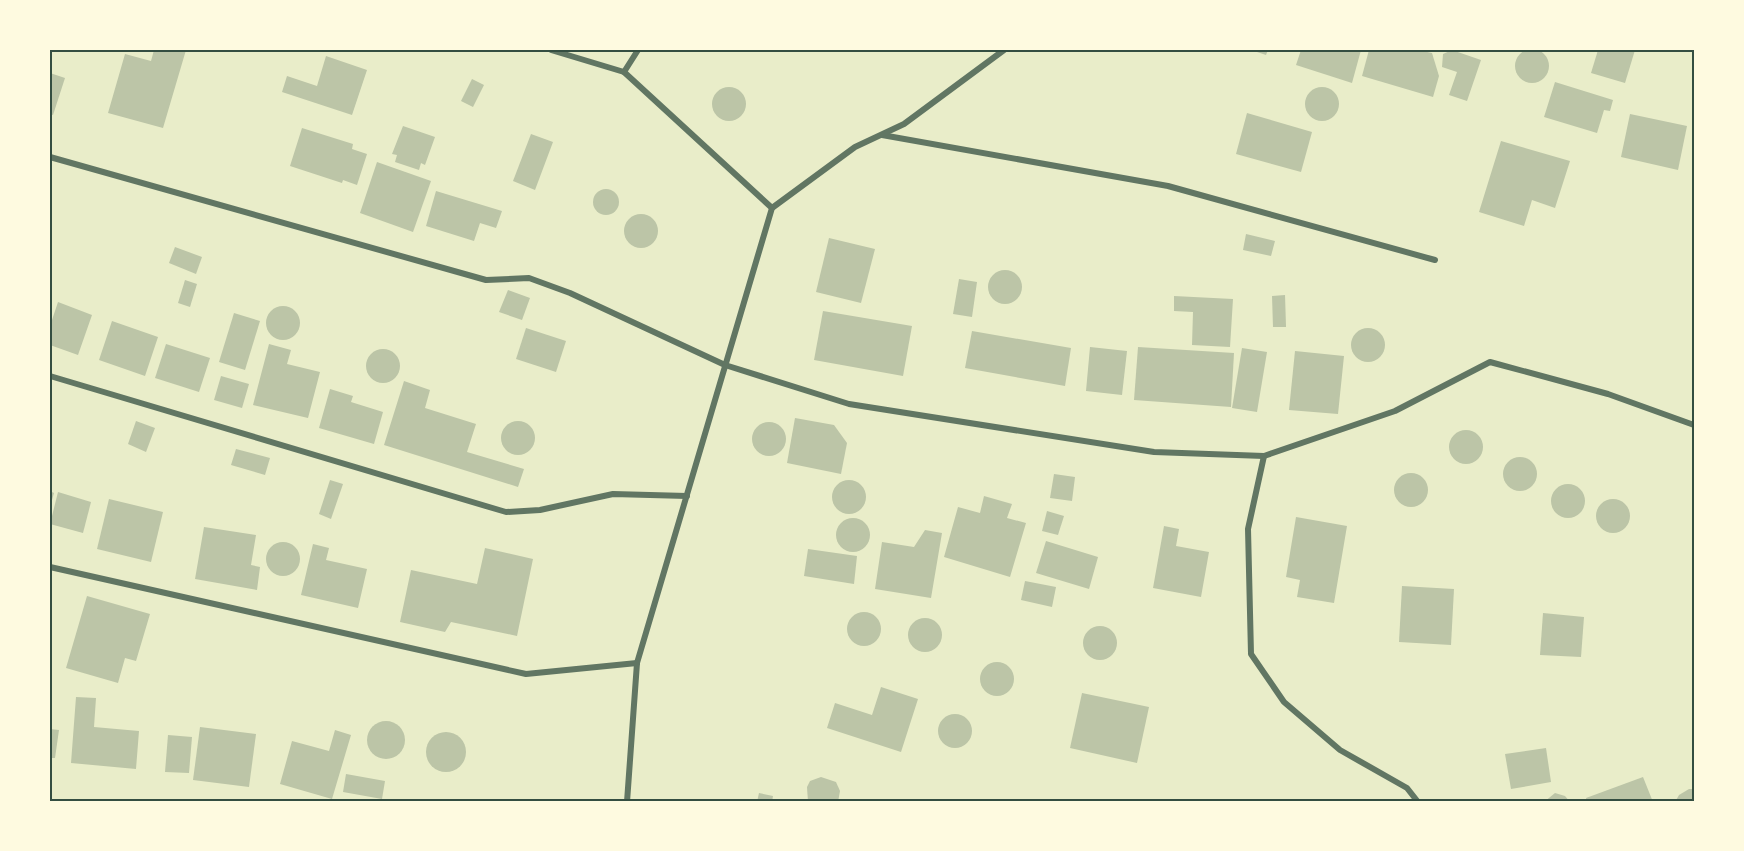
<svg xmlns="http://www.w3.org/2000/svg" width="1744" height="851" viewBox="0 0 1744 851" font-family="'Fira Sans Condensed',sans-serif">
<rect width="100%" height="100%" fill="#e9edc9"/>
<g fill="#bcc5a7">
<circle cx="1532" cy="66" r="17"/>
<polygon points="154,50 186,50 163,128 108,113 125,54 151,61"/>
<polygon points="1251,50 1268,50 1266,55"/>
<polygon points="1301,50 1361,50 1352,83 1296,65"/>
<polygon points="1369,50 1418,50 1432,53 1439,76 1433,97 1362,76"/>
<polygon points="1452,50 1481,60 1467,101 1449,95 1457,72 1442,67 1443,54"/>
<polygon points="1598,50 1635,50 1625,83 1591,73"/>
<polygon points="326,56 367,70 352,115 282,92 287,76 317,86"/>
<polygon points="50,73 65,78 53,115 50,114"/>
<polygon points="472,79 484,85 473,107 461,101"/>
<polygon points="1555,82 1613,100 1610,111 1604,110 1597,133 1544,117"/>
<circle cx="1322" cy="104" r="17"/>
<circle cx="729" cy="104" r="17"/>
<polygon points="1247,113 1312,132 1301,172 1236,154"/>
<polygon points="1630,114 1687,126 1678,170 1621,157"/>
<polygon points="403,126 435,137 425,165 421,163 419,170 395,162 397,155 392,154"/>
<polygon points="302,128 353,144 352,149 367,154 357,185 343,180 342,183 290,166"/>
<polygon points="531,134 553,142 535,190 513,181"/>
<polygon points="1501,141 1570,161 1555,208 1532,200 1524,226 1479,212"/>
<polygon points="377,162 431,181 413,232 360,213"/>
<circle cx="606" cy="202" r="13"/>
<polygon points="436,191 502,211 496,228 480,223 474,241 426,226"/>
<circle cx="641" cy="231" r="17"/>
<polygon points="1246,234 1275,241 1271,256 1243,250"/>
<polygon points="829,238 875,249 861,303 816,292"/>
<polygon points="175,247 202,257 196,274 169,263"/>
<circle cx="1005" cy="287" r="17"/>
<polygon points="959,279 977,282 972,317 953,314"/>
<polygon points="185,280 197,284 190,307 178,303"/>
<polygon points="508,290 530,298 522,320 499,312"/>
<polygon points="1285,295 1286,327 1273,327 1272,296"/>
<polygon points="1174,296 1233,299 1230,347 1192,345 1193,312 1174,311"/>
<polygon points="58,302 92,315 78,355 50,345 50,326"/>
<circle cx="283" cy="323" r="17"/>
<polygon points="823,311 912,326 903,376 814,360"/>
<polygon points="234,313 260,321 245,370 219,362"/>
<polygon points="112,321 158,337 145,376 99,360"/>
<polygon points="526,328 566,341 556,372 516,359"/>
<circle cx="1368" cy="345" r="17"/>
<polygon points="972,331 1071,348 1065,386 965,368"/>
<polygon points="166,344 210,358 199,392 155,378"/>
<polygon points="269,344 291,350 287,364 320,372 308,418 253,405"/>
<polygon points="1090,347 1127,351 1122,395 1086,391"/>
<polygon points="1138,347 1234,353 1231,407 1134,400"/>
<polygon points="1242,348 1267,352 1257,412 1232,408"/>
<circle cx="383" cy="366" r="17"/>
<polygon points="1295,351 1344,356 1338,414 1289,410"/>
<polygon points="221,376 249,384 242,408 214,400"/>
<polygon points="404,381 430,390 425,408 476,424 467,452 524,469 518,487 384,445"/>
<polygon points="330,389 353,396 351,402 383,412 374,444 319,428"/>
<polygon points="795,418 834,425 847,443 841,474 787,463"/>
<polygon points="136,421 155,428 146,452 128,444"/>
<circle cx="518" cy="438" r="17"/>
<circle cx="769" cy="439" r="17"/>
<circle cx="1466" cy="447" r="17"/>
<polygon points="236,449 270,458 265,475 231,465"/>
<circle cx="1520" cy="474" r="17"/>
<circle cx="1411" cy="490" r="17"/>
<polygon points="1054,474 1075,477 1072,501 1050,498"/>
<polygon points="330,480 343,484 331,519 319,514"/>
<circle cx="849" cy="497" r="17"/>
<circle cx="1568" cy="501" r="17"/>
<polygon points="50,491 54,493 50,507"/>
<polygon points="58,492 91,502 83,533 50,524"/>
<polygon points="984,496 1012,504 1007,518 1026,523 1010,577 944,557 958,507 980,513"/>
<circle cx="1613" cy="516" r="17"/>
<polygon points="109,499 163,512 151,562 97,549"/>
<polygon points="1047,511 1064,516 1058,535 1042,531"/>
<polygon points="1296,517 1347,526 1334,603 1297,597 1300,580 1286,577"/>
<circle cx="853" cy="535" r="17"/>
<polygon points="1164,526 1179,529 1176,546 1209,552 1201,597 1153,588"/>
<polygon points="204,527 256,535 251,565 260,567 257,590 195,579"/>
<polygon points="925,530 942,533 931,598 875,589 882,542 914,547"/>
<polygon points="1046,541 1098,557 1089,589 1036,573"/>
<circle cx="283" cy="559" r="17"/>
<polygon points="313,544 329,548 326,560 367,569 358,608 301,595"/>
<polygon points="485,548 533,559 517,636 451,622 445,632 400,622 411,570 477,584"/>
<polygon points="808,549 857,556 854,584 804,576"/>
<polygon points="1025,581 1056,587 1052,607 1021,600"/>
<polygon points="1402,586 1454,589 1451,645 1399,642"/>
<polygon points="87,596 150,614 136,661 125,658 118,683 66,668"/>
<circle cx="864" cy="629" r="17"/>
<polygon points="1543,613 1584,617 1581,657 1540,655"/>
<circle cx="925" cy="635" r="17"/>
<circle cx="1100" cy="643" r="17"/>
<circle cx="997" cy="679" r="17"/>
<polygon points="881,687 918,699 901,752 827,728 835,703 872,715"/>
<polygon points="1082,693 1149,707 1137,763 1070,748"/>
<polygon points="76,697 96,698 94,727 139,731 136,769 71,763"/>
<circle cx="955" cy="731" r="17"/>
<circle cx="386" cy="740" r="19"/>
<polygon points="200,727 256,734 249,787 193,780"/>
<polygon points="50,729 59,730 55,758 50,758"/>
<polygon points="335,730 351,735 332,799 280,784 292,741 329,751"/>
<circle cx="446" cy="752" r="20"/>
<polygon points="168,735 192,737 189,773 165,772"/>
<polygon points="1546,748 1551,782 1511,789 1505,754"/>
<polygon points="346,774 385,781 382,799 343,792"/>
<polygon points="821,777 836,782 840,791 838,802 808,802 807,787 810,781"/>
<polygon points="1643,777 1653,802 1587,802 1586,798"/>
<polygon points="1689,789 1694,789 1694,802 1675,802 1679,795"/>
<polygon points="759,793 773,796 772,802 757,802"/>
<polygon points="1555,793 1565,796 1570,802 1544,802"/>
</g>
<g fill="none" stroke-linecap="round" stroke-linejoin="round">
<g stroke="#617663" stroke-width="6">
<polyline points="551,50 624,72 772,208"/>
<polyline points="624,72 638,50"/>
<polyline points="882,135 1168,186 1435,260"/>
<polyline points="50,157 486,280 529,278 570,293 725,365 849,404 1154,452 1264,456 1395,411 1490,362 1608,394 1694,425"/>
<polyline points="50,376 506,512 540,510 613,494 687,496"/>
<polyline points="1264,456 1248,529 1251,654 1284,702 1340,750 1407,788 1418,802"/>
<polyline points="50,567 526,674 637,663"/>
<polyline points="627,802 637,663 772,208 855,147 904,124 1004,50"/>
</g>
</g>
<rect width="1744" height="851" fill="none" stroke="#fefae0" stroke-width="102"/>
<rect x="51" y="51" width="1642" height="749" fill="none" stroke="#344e41" stroke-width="2"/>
</svg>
